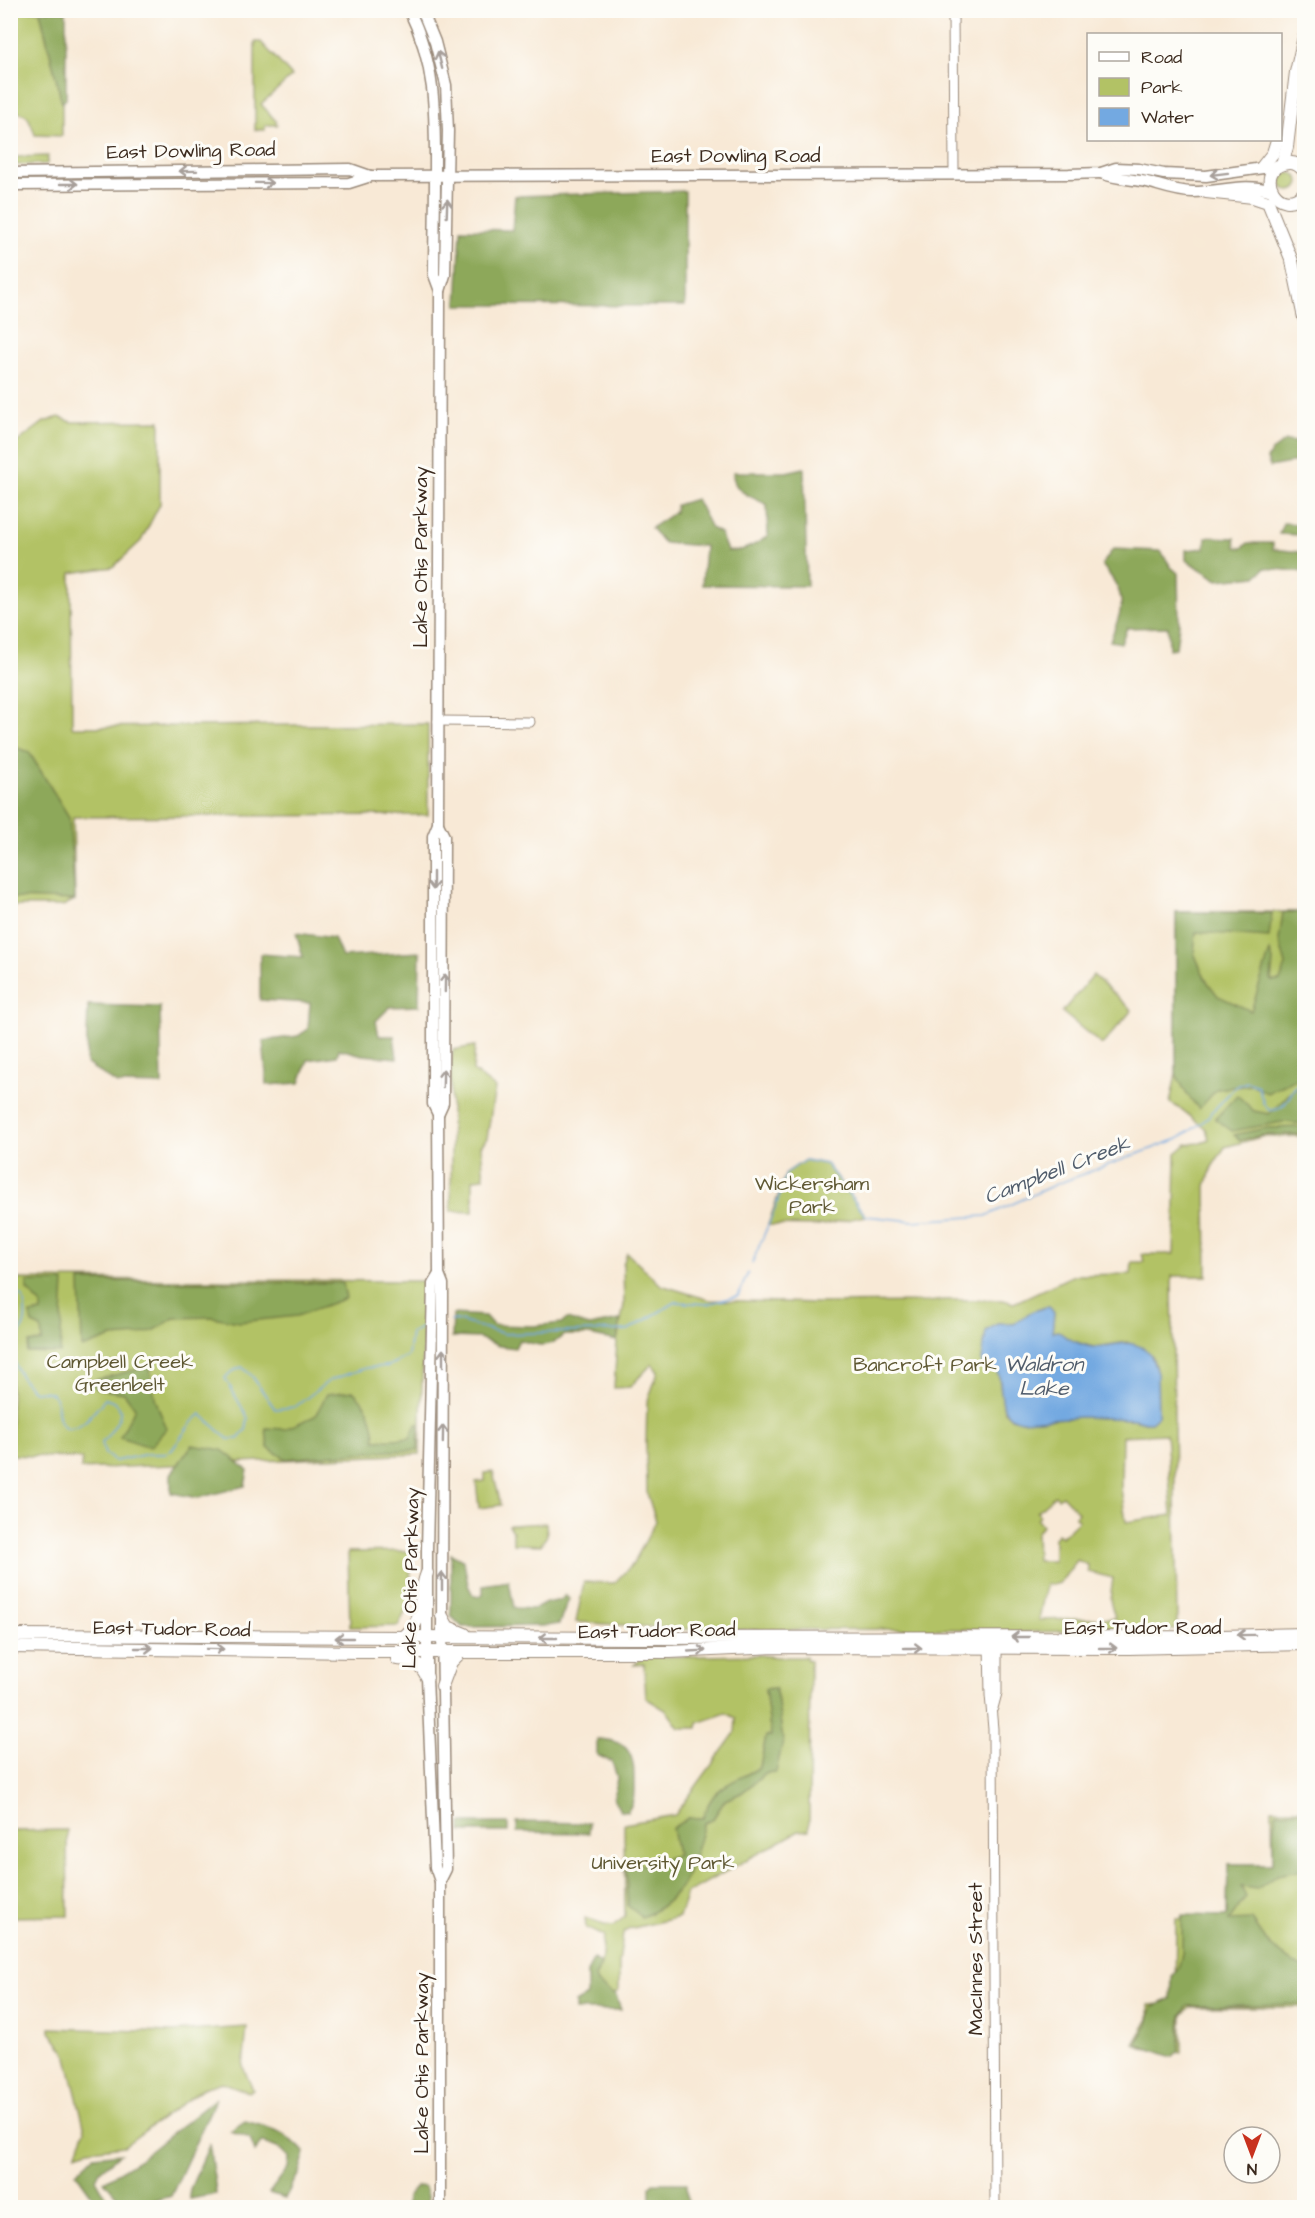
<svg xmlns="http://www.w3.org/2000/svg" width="1315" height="2218" viewBox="0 0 1315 2218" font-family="'Architects Daughter',sans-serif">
<rect width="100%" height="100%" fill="#fdfcf7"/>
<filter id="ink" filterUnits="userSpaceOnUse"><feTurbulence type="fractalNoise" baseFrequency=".0167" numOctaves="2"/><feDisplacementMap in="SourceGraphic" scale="12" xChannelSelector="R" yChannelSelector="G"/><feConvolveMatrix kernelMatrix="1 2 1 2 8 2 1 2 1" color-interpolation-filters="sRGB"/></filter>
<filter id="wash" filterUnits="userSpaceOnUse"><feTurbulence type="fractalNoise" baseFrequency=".008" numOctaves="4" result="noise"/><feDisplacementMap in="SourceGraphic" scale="24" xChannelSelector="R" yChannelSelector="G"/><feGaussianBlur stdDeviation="1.35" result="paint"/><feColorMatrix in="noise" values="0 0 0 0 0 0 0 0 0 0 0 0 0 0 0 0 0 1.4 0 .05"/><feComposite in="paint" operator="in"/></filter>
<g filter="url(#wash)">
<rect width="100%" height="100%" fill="#f8e9d6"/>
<g fill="#b2c265" stroke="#767642" stroke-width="1.5" fill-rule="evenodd">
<path d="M 11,10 L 40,11 L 62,103 L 62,136 L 35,135 C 29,118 30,113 11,111 Z"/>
<polygon points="255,42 261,42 292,76 261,104 276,121 277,125 265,125 265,130 255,130"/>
<polygon points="11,136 13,157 48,156 47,164 11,165"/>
<circle cx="1290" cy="182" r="9"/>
<polygon points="59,417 72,422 160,421 160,504 141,541 113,567 71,573 72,727 428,724 428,815 73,817 75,900 63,906 11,906 10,441 16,443 44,422"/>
<path d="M 1176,912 L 1304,912 L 1304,1136 L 1261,1137 L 1225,1147 L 1212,1167 L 1206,1186 L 1207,1276 L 1172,1276 L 1177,1625 L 1175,1630 L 1017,1632 L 971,1629 L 696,1630 L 576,1622 L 584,1582 L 614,1583 L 633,1564 L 656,1521 L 647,1493 L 646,1444 L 647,1403 L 658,1372 L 652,1364 L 630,1387 L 614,1388 L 617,1341 L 624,1305 L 623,1264 L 627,1253 L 661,1285 L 710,1300 L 819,1303 L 929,1302 L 943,1300 L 1003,1300 L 1014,1303 L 1074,1275 L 1131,1274 L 1132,1262 L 1144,1262 L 1142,1254 L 1174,1254 L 1176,1153 L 1187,1144 L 1201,1143 L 1209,1139 L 1206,1129 L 1181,1109 L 1170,1103 L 1176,1074 ZM 1049,1306 L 1054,1313 L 1052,1332 L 1058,1331 L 1069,1340 L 1094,1347 L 1127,1342 L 1152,1355 L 1157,1373 L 1158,1416 L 1151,1422 L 1145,1422 L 1134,1419 L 1081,1417 L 1021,1421 L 1011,1418 L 1004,1411 L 998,1372 L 982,1360 L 986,1331 L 999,1323 L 1014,1324 L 1031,1312 ZM 1166,1434 L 1172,1515 L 1126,1522 L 1121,1488 L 1122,1436 ZM 1055,1495 L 1058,1498 L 1062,1495 L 1078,1512 L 1075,1516 L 1079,1520 L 1061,1537 L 1058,1534 L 1054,1538 L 1054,1561 L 1037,1561 L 1036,1533 L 1042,1525 L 1037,1520 L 1040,1516 L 1037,1512 ZM 1077,1560 L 1088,1565 L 1088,1572 L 1113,1578 L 1110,1600 L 1115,1618 L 1039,1620 L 1046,1584 L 1052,1585 L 1060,1583 Z"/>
<polygon points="1093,975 1132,1010 1102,1045 1062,1012"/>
<polygon points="475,1046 473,1071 495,1088 487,1138 481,1146 484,1178 473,1179 473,1212 451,1211 451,1063 453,1050"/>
<polygon points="805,1160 826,1164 866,1216 818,1226 768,1225 786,1173"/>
<polygon points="11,1279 425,1281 420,1454 81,1469 82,1459 74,1458 11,1455"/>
<polygon points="493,1472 501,1505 479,1508 476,1482 485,1481 485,1473"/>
<polygon points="546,1523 547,1535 541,1545 513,1544 513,1532 508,1526 510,1525"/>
<polygon points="411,1551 410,1603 398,1626 350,1627 348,1552"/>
<path d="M 759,1655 L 778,1657 L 806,1657 L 806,1660 L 810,1661 L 809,1830 L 799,1831 L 687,1893 L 679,1917 L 629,1929 L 623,1934 L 619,1964 L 619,1990 L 613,1995 L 597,1983 L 595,1978 L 601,1964 L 604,1936 L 586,1928 L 585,1918 L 604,1925 L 614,1926 L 625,1916 L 624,1824 L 675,1815 L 735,1733 L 736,1718 L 726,1713 L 698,1723 L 697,1728 L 679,1728 L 667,1711 L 646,1698 L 644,1664 L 634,1665 L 643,1657 ZM 774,1688 L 777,1696 L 783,1741 L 759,1779 L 741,1793 L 725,1800 L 712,1820 L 703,1823 L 688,1818 L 703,1818 L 744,1777 L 760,1767 L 766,1737 L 771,1736 L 765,1689 Z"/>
<polygon points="1272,1809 1304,1809 1304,2007 1191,2007 1182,2015 1182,2053 1141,2048 1134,2044 1149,2019 1149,2005 1175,2003 1176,1918 1227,1916 1228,1864 1273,1864"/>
<polygon points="67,1830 68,1916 11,1917 11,1831"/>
<polygon points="247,2027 243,2067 253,2090 248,2092 222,2082 203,2088 124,2146 89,2150 76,2154 85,2130 66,2053 50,2032 50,2028 172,2032"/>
</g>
<g fill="#8da85a" stroke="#64693c" stroke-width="1.5">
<polygon points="40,11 66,11 66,99 62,103"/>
<polygon points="685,191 685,306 457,305 461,229 512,230 515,196"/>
<polygon points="1285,441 1298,442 1301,461 1270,467 1267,459 1271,452"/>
<path d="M 804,468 L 807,586 L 702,585 L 705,546 L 664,543 L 651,528 L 675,512 L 676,505 L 696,499 L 711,528 L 720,533 L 727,551 C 742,553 756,544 768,536 L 767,505 C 752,496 732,493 733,472 L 786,472 Z"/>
<polygon points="1304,506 1304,533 1301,535 1279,534 1283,523 1299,524 1300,514"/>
<polygon points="1206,537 1235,538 1236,547 1242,548 1248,543 1273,543 1273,549 1300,552 1302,559 1304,561 1304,572 1265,568 1257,576 1218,580 1186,560 1186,550 1205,548"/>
<path d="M 1113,549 L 1161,551 L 1171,567 L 1178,573 L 1179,625 L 1176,648 L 1169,649 L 1168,627 L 1127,628 L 1121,643 L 1110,641 C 1124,604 1128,597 1102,565 Z"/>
<polygon points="11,746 29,752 69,817 75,900 11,898"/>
<polygon points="1176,912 1272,913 1269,937 1196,932 1194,953 1206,980 1218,996 1251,1011 1270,951 1273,961 1271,981 1280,981 1286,965 1279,940 1283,912 1304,912 1304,1080 1294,1080 1267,1093 1252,1085 1217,1089 1199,1109 1186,1093 1176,1074"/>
<polygon points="296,933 334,938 342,957 420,952 419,1006 390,1007 376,1021 379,1036 394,1036 397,1058 363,1055 339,1049 337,1056 308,1060 300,1083 267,1085 263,1041 298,1036 308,1029 310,1003 260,1000 260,954 303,957"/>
<polygon points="88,1005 160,1007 162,1085 117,1084 86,1063"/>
<polygon points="1295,1088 1304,1091 1304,1124 1283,1122 1232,1131 1215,1119 1237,1095 1254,1111 1269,1114"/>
<polygon points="1304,1127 1304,1134 1263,1135 1240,1140 1234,1135 1267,1128"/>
<polygon points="80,1281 343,1283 346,1298 297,1316 239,1322 213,1317 174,1318 155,1330 139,1335 113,1337 82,1348"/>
<polygon points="27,1282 64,1282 60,1353 27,1352 29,1343 42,1341 41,1328 32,1324 30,1314 41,1312 41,1304 27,1290"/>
<path d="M 453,1314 L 485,1316 L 493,1325 L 533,1326 L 562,1323 L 567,1319 L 589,1326 L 620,1320 L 617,1341 L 589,1335 L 564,1335 C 548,1349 539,1346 519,1340 L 515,1348 L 499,1346 L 479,1338 L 452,1337 Z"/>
<path d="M 150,1366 C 151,1389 157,1408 167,1428 L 150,1447 L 120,1437 L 135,1408 L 124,1393 L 96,1389 L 91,1381 Z"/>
<path d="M 353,1391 C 368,1405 374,1419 375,1440 L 410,1438 L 416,1424 L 419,1424 L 418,1450 L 370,1452 L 286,1459 L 268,1448 L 266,1428 L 285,1429 L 315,1416 L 327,1394 Z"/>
<polygon points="192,1445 222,1450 248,1470 245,1486 198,1498 171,1493 171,1474"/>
<polygon points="451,1554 464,1561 468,1585 473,1595 478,1597 483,1594 483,1585 509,1581 514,1608 535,1609 546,1603 561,1600 565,1595 569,1599 559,1624 546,1626 462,1627 451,1616"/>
<path d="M 774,1688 L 777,1696 L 783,1741 L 776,1772 L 764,1773 L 759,1779 L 741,1793 L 725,1800 L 712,1820 L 704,1823 C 692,1866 686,1899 642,1917 L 628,1906 L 626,1869 L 630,1862 L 644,1865 L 677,1855 L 672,1828 L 688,1818 L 703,1818 C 712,1784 734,1783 760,1767 L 766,1736 L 771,1736 L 765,1689 Z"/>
<path d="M 597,1739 C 627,1740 635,1752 634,1781 C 634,1794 635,1802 627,1812 L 620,1811 L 614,1799 L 617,1777 L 612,1762 L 597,1755 Z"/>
<polygon points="1304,1811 1304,1870 1277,1875 1257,1889 1241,1887 1246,1897 1229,1921 1252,1920 1270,1946 1304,1970 1304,2004 1188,2006 1181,2015 1179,2051 1172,2057 1136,2044 1148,2025 1152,2007 1171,1999 1172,1977 1179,1966 1182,1953 1182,1915 1227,1916 1228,1864 1273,1864 1273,1832 1276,1812"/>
<polygon points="517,1822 589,1823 589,1833 517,1832"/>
<rect x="461" y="1823" width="47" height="9"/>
<polygon points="593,1959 601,1964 595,1978 597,1983 613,1994 615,1993 621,2010 575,2010 575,2003 587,1996 587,1973"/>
<polygon points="216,2098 171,2196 155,2200 155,2207 126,2207 104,2181 140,2159"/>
<path d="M 245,2121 C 274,2129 284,2130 305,2153 L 299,2173 L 285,2198 L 269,2193 L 288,2168 L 289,2157 L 282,2150 L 262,2142 L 255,2152 L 250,2138 L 230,2131 Z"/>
<path d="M 210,2143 C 210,2161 215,2177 216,2194 L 190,2199 L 190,2189 Z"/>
<polygon points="121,2153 100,2171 96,2179 112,2207 100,2207 76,2173 94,2156"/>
<polygon points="653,2183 687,2183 688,2207 650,2207 650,2186"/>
<polygon points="417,2186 425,2187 429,2207 406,2207 407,2197"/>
</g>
<path fill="#73a9e1" stroke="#576a80" stroke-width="1.5" d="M 1049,1306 L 1054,1313 L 1052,1332 L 1058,1331 C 1067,1339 1088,1349 1101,1347 C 1121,1343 1133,1339 1150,1353 L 1157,1373 L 1158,1416 L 1151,1422 L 1145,1422 L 1134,1419 L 1081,1417 L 1021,1421 C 996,1417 1004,1390 998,1373 L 992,1367 L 990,1369 L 983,1366 L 982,1360 L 986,1331 L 999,1323 L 1014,1324 L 1031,1312 Z"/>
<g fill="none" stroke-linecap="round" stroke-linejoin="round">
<g stroke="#73a9e1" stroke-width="1.5">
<path d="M 752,1263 L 775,1209 L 786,1173 L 805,1160 L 826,1164 L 866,1216 L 913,1221 L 986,1216 L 1054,1185 L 1178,1139 L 1203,1122 L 1235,1087 L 1247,1082 L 1258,1086 L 1264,1105 L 1269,1110 C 1291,1112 1287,1087 1304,1080"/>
<path d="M 10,1291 L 23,1297 C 25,1306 27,1317 24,1325 C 22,1331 17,1336 15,1342 C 9,1361 21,1381 35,1392 C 68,1386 50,1417 66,1428 C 83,1430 95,1410 105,1399 C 135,1406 113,1428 102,1443 L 105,1454 L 115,1461 L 148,1454 L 164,1454 L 172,1450 L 191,1423 L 201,1414 L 228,1439 L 238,1439 L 246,1430 L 248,1418 L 225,1378 L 231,1372 L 242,1367 L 252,1376 L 275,1409 L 295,1407 L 330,1380 L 366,1368 L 388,1366 L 408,1356 L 411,1333 L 427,1325"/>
<polyline points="451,1321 456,1320 505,1334 628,1330 676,1302 707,1304 738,1296 748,1273"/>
</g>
</g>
</g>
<g filter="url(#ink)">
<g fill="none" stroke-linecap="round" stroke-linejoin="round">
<defs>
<g id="tertiary">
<polyline points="953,10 954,174"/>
<polyline points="438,721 530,722"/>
<polyline points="989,1643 990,1695 993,1729 995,2208"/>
<polyline points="993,1708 997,1693 997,1641"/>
</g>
<g id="secondary">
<path d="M 409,10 C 437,66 435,117 435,177 C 435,210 434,242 434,275 L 440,291 L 440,302 L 438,824 L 433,836 L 433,1104 L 438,1114 L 439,1274 L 443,1284 L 443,1295 L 442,1631 L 446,1869 L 440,1881 L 440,2208"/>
<polyline points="422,10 435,42 446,85 448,131 445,275 440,291"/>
<polyline points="10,173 350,169 370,176"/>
<path d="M 1101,173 C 1116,179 1131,179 1147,182 C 1162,186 1177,192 1193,192 C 1220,192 1245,182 1272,191"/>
<polyline points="10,185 349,183 371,176 1069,174 1101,173 1116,168 1139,169 1164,174 1206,176 1270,167"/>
<polyline points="438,1114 443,1103 444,836 438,824"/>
<polyline points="439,1274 433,1284 427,1550 427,1677 435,1867 440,1881"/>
</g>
<g id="primary">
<polyline points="1282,164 1287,147 1296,72 1304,37"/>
<polyline points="1262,167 1273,153 1277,140"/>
<path d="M 1304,171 C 1299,164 1292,161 1283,164 C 1253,173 1280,219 1304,193"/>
<polyline points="1206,192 1253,197 1268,202 1292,261 1304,318"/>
<polyline points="442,1616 448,1627 465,1634"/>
<polyline points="10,1635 632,1638 1184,1637 1304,1634"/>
<path d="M 402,1638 C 428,1619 416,1600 427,1573"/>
<polyline points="10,1647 358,1652 670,1652 775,1647 1129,1648 1304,1644"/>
<path d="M 397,1659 C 413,1660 420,1662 427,1677"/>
<polyline points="442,1686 451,1662 461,1652"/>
</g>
</defs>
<use href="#tertiary" stroke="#9a8a7a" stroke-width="11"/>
<use href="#secondary" stroke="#9a8a7a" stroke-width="13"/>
<use href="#primary" stroke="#9a8a7a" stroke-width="14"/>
<use href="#tertiary" stroke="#fff" stroke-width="9"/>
<use href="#secondary" stroke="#fff" stroke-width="10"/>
<use href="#primary" stroke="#fff" stroke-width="12"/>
</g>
<defs><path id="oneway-shaft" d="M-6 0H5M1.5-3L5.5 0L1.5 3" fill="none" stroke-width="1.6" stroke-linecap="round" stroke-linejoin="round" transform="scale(1.5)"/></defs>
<g stroke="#a79f9a">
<use href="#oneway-shaft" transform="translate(440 60) rotate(-104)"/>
<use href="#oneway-shaft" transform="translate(188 171) rotate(179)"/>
<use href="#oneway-shaft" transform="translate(1219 174) rotate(173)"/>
<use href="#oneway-shaft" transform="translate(264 183) rotate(1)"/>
<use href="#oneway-shaft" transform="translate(69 184)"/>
<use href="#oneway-shaft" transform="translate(447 208) rotate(-88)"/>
<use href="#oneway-shaft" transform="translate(433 881) rotate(90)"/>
<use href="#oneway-shaft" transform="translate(445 983) rotate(-89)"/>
<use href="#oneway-shaft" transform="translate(443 1078) rotate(-89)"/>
<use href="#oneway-shaft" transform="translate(443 1358) rotate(-90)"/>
<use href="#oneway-shaft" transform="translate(443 1434) rotate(-89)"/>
<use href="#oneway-shaft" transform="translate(442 1581) rotate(-90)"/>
<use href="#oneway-shaft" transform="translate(1246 1635) rotate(179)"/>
<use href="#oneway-shaft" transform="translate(1020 1637) rotate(180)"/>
<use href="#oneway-shaft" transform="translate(344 1638) rotate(-180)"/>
<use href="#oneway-shaft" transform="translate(548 1638) rotate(180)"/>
<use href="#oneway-shaft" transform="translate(144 1648)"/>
<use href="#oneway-shaft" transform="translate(913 1648)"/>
<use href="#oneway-shaft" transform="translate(1108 1648)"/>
<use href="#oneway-shaft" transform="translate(215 1649) rotate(1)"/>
<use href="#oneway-shaft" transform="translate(697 1651) rotate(-3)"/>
</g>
</g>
<g text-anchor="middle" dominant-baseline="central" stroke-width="6" stroke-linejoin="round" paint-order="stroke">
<g font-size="20" fill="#3b2a1e" stroke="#fdfcf7">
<text transform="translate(191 151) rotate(-1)">East Dowling Road</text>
<text x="736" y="156">East Dowling Road</text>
<text transform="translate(421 557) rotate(-90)">Lake Otis Parkway</text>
<text transform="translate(411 1578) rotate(-89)">Lake Otis Parkway</text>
<text x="1143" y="1628">East Tudor Road</text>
<text transform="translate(172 1629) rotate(1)">East Tudor Road</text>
<text transform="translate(657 1631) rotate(-1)">East Tudor Road</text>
<text transform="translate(976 1959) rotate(-90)">MacInnes Street</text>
<text transform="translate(422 2063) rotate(-90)">Lake Otis Parkway</text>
</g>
<g font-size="20" fill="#5f5833" stroke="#fdfcf7">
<text x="812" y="1184">Wickersham<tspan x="812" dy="23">Park</tspan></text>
<text x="120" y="1362">Campbell Creek<tspan x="120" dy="23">Greenbelt</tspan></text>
<text x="925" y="1365">Bancroft Park</text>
<text x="663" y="1863">University Park</text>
</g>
<g font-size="21" font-style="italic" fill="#515d6c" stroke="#fdfcf7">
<text transform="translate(1057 1170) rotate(-21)">Campbell Creek</text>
<text x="1044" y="1364">Waldron<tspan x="1044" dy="24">Lake</tspan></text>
</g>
</g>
<rect width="1315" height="2218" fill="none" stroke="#fdfcf7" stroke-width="36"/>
<rect x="1087" y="33" width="195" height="108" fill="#fdfcf7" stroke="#afa8a0" stroke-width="1.5"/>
<rect x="1099" y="52" width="30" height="9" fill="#ffffff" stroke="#afa8a0" stroke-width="1.5"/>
<text x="1141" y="63" font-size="18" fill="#3b2a1e">Road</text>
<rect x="1099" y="78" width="30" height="18" fill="#b2c265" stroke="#afa8a0" stroke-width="1.5"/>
<text x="1141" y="93" font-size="18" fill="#3b2a1e">Park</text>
<rect x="1099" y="108" width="30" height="18" fill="#73a9e1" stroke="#afa8a0" stroke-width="1.5"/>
<text x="1141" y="123" font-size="18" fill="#3b2a1e">Water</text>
<g transform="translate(1252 2155) rotate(180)"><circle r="28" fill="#fdfcf7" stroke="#afa8a0" stroke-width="1.5"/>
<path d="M0-4.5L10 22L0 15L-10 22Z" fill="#c8321e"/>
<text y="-9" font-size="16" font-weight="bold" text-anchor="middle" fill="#3b2a1e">N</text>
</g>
</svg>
